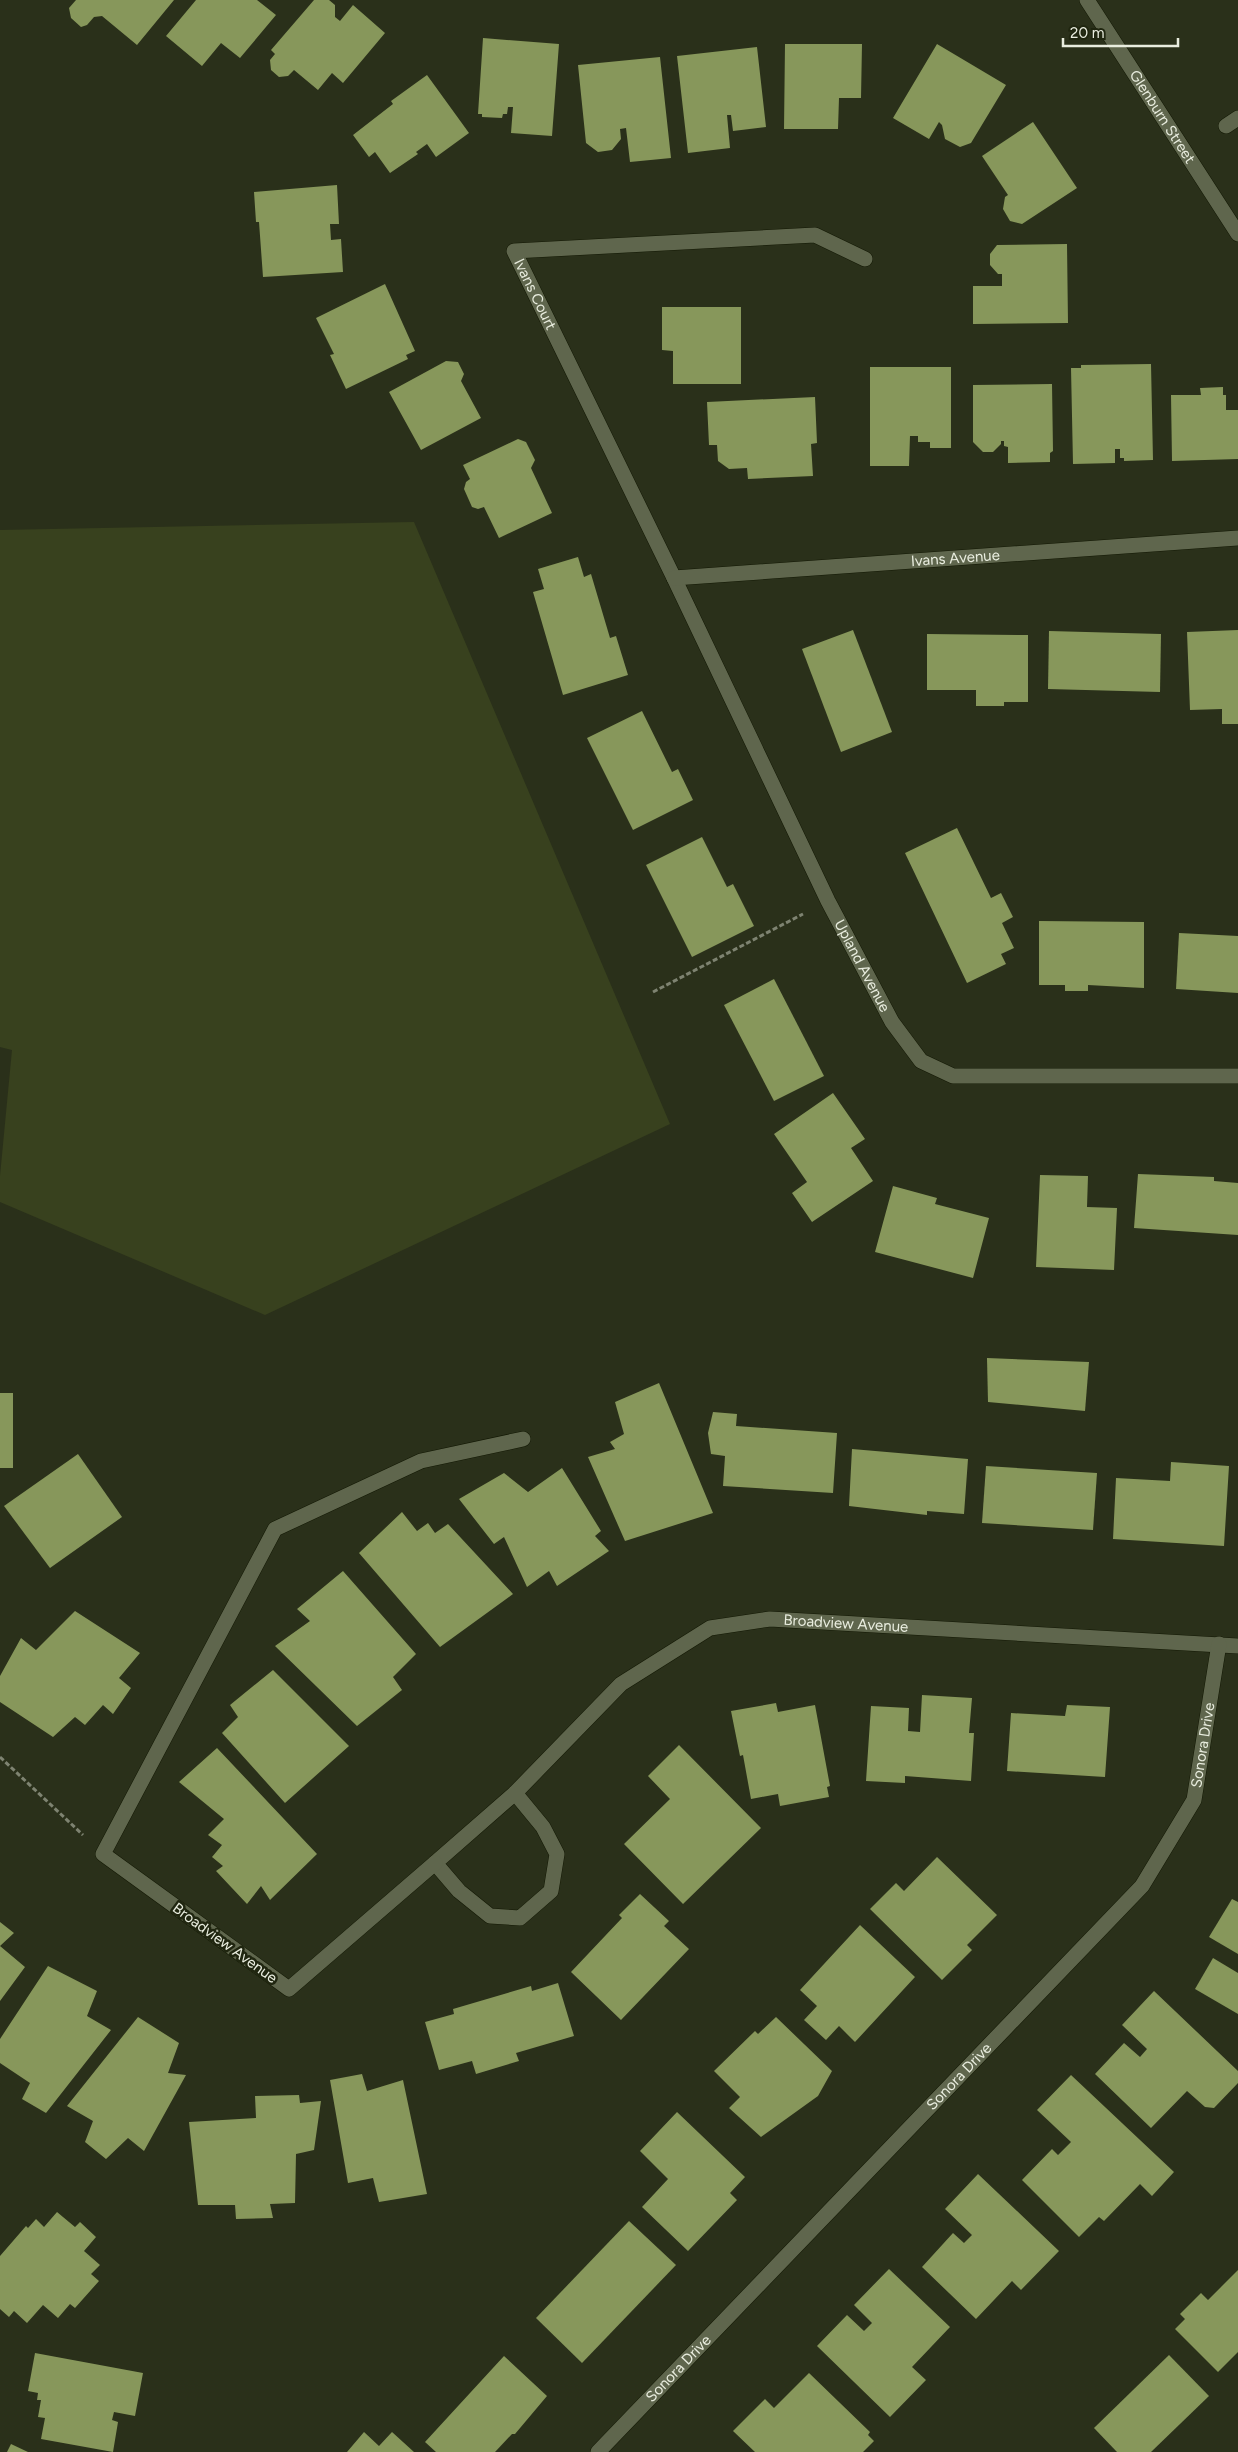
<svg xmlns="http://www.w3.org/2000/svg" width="1238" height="2452" viewBox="0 0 1238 2452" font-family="Figtree,sans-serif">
<rect width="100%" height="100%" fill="#2a301a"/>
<polygon fill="#38411e" points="414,522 670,1124 265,1315 0,1202 0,1176 12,1050 0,1047 0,530"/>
<g fill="#87975b">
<polygon points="76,0 174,0 137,45 102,16 94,17 87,25 81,27 71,18 69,8"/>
<polygon points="196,0 257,0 276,15 240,58 221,43 202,66 166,36"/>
<polygon points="314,0 329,0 335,5 335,17 340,21 353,5 385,33 343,83 332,73 318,90 294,70 288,76 279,77 271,70 270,60 275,54 271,50"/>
<polygon points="483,38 559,44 552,136 511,133 513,107 508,107 507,114 503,114 502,118 482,117 482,114 478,114"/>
<polygon points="785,44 862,44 861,98 839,98 838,129 784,129"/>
<polygon points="937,44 1006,85 971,143 960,147 945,139 942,125 939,122 929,139 893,118"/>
<polygon points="757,47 766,127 733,131 731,115 727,115 730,148 688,153 677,56"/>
<polygon points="660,57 671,158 630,162 626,128 620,129 621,139 612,150 598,152 586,143 578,65"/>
<polygon points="427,75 469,133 436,157 427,144 416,152 418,154 390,173 375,152 369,157 353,135 393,104 391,101"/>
<polygon points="1033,122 1077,188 1022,224 1010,221 1003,209 1005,197 1008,195 982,156"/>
<polygon points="337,185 339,224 330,224 331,240 341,239 343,272 263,277 259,222 256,222 254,192"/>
<polygon points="1067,244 1068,323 973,324 973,286 1002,286 1002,274 998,274 990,265 990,254 997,245"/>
<polygon points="385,284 415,351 406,355 408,359 346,389 330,355 334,354 316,318"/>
<polygon points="662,307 741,307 741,384 673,384 673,351 662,350"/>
<polygon points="446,361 458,362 464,374 461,381 481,418 421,450 389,392"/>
<polygon points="1151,364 1153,460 1124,461 1124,458 1120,458 1120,449 1115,449 1115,463 1073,464 1071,368 1081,368 1081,365"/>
<polygon points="870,367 951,367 951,448 930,448 930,442 918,442 918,436 910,436 909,466 870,466"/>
<polygon points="1052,384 1053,451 1050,453 1050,462 1008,463 1008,447 1004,446 1004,441 1001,441 1001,444 993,452 983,452 973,442 973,385"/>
<polygon points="1223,387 1223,395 1226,395 1226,410 1238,410 1238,459 1172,461 1171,395 1201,395 1200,388"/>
<polygon points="815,397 817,443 811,444 813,476 748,479 747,468 729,469 718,461 717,445 709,445 707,402"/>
<polygon points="518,439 526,442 535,460 531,468 552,513 499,538 484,507 478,509 472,507 464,489 466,482 470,479 463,465"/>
<polygon points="578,557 584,577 591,574 610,638 616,636 628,675 563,695 533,592 544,589 538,569"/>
<polygon points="853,630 892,732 841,752 802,649"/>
<polygon points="1238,630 1238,724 1222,724 1222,709 1190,710 1187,632"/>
<polygon points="1049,631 1161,634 1160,692 1048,689"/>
<polygon points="927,634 1028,635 1028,702 1004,702 1004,706 976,706 976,690 927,690"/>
<polygon points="642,711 672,772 678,769 693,800 633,830 587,738"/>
<polygon points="957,828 991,898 1001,893 1013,917 1002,923 1014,948 1001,954 1006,964 967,983 905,853"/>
<polygon points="702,837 727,887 733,884 754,926 692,957 646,865"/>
<polygon points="1039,921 1144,922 1144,988 1088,985 1088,991 1065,991 1065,985 1039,985"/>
<polygon points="1179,933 1238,936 1238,993 1176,989"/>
<polygon points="774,979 824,1076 774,1101 724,1005"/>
<polygon points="833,1093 865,1139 851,1148 873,1181 812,1222 792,1193 807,1182 774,1134"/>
<polygon points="1138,1174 1214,1177 1214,1181 1238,1183 1238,1235 1134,1228"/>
<polygon points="1040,1175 1088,1176 1087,1207 1117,1208 1114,1270 1036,1267"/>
<polygon points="893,1186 937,1198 935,1204 989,1218 973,1278 875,1252"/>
<polygon points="987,1358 1089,1362 1085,1411 988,1402"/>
<polygon points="659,1383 713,1513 625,1541 588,1457 615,1449 610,1442 624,1434 615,1402"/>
<rect x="0" y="1393" width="13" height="75"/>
<polygon points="713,1412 737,1414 736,1426 837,1433 833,1493 723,1486 725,1456 711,1454 708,1433"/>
<polygon points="852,1449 968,1459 964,1514 927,1511 927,1515 849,1506"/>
<polygon points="78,1454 122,1517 50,1568 4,1506"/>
<polygon points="1171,1462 1229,1466 1224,1546 1113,1539 1116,1478 1170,1481"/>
<polygon points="986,1466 1097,1473 1093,1530 982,1523"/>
<polygon points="562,1468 601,1531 595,1536 609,1551 557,1586 549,1571 527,1587 504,1537 494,1544 459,1499 504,1473 528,1492"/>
<polygon points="402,1512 417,1531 428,1523 435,1533 448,1524 513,1594 440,1647 359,1553"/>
<polygon points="343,1571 416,1654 393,1677 402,1690 357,1726 275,1646 310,1621 297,1609"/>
<polygon points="75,1611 140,1653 119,1678 131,1688 113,1714 103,1705 85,1725 75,1717 53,1737 0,1702 0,1676 21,1638 36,1650"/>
<polygon points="273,1670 349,1746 285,1803 222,1733 238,1717 230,1705"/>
<polygon points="922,1695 972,1698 969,1733 974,1733 971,1781 905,1776 905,1783 866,1781 871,1706 909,1708 908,1731 920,1732"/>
<polygon points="776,1703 778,1712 815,1705 830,1786 827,1787 829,1797 780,1806 778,1794 751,1799 743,1755 740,1756 731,1711"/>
<polygon points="1067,1705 1110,1707 1105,1777 1007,1771 1011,1713 1065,1716"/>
<polygon points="679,1745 761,1828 683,1904 624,1844 670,1799 648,1776"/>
<polygon points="217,1748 317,1854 270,1900 261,1886 247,1904 216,1871 223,1866 212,1857 222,1845 208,1835 224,1819 179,1782"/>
<polygon points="937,1857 997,1915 967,1945 972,1950 942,1980 870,1909 896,1883 904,1891"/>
<polygon points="640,1894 669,1921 664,1926 689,1949 621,2020 571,1972 622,1918 619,1915"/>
<polygon points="1232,1899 1238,1902 1238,1954 1209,1937"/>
<polygon points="0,1922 14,1933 0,1946 25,1967 0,2001"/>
<polygon points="860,1925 915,1977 855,2042 839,2026 826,2040 804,2020 817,2006 800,1990"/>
<polygon points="1213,1958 1238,1973 1238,2014 1195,1989"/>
<polygon points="48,1966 97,1991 87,2016 111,2030 46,2113 22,2099 30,2083 0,2063 0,2039"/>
<polygon points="558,1983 574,2036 516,2053 519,2061 476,2074 472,2061 439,2070 425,2022 454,2014 453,2009 531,1986 532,1991"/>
<polygon points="1154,1991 1238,2071 1238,2083 1214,2108 1205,2107 1187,2091 1151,2128 1095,2074 1124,2043 1140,2057 1147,2049 1122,2025"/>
<polygon points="138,2017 179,2043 168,2073 186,2075 144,2151 128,2138 106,2159 85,2142 93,2121 67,2106"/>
<polygon points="776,2017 832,2071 818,2096 761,2137 729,2108 740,2097 714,2071 755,2031 758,2034"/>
<polygon points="362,2074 367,2091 403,2080 427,2194 379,2202 373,2178 348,2183 330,2080"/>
<polygon points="1071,2075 1174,2172 1152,2196 1140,2184 1104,2221 1099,2217 1079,2237 1022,2180 1052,2149 1058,2155 1071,2142 1037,2110"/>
<polygon points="299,2095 300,2103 321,2101 314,2150 296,2154 295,2203 270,2204 273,2218 236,2219 235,2205 198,2205 189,2122 256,2118 255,2096"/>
<polygon points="677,2112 745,2177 730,2193 737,2200 688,2251 642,2207 668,2179 640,2151"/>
<polygon points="978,2174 1059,2251 1021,2290 1012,2281 976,2319 922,2267 953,2233 964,2243 972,2235 945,2209"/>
<polygon points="57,2212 75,2227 80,2222 96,2237 84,2251 100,2265 91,2274 99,2281 75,2308 70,2304 58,2318 43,2305 27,2323 14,2311 9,2317 0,2309 0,2256 26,2226 28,2228 36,2219 44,2227"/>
<polygon points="629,2221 676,2265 582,2363 536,2318"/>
<polygon points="889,2269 950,2327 912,2367 926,2380 890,2417 817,2346 847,2315 864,2331 872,2323 854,2305"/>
<polygon points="1238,2270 1238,2352 1218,2372 1175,2329 1185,2319 1180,2314 1201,2293 1208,2300"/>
<polygon points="35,2353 143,2373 135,2416 114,2412 112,2420 118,2422 113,2452 41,2439 45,2418 38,2417 41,2400 37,2400 38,2393 28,2391"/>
<polygon points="1169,2355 1209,2396 1151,2452 1117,2452 1094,2428"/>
<polygon points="504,2356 547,2396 515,2434 512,2434 495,2452 436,2452 425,2442"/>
<polygon points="809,2373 870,2432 868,2435 874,2441 863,2452 755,2452 733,2431 765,2399 774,2408"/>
<polygon points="364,2432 379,2446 392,2432 414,2452 347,2452"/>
<polygon points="11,2444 28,2452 7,2452"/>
</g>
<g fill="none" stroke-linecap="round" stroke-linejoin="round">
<defs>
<g id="minor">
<path id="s1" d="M 1087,0 L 1238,234"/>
<polyline points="1226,126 1238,118"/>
<path id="s2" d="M 865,259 L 815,235 L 514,251 L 674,578 L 828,901 L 892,1022 L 921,1061 L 953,1076 L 1238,1076"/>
<path id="s3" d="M 674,578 L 1238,538"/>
<path id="s4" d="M 515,1793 L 543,1827 L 557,1854 L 551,1891 L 520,1918 L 490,1916 L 459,1891 L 435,1863 L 515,1793 L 621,1684 L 710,1628 L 770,1619 L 1238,1646"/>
<polyline points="435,1863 289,1989 103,1854 275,1529 421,1461 523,1439"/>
<path id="s5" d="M 598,2452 L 1142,1886 L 1194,1800 L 1219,1644"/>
</g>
</defs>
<use href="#minor" stroke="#131804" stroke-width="16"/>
<g stroke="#7e8371" stroke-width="3" stroke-dasharray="5 2.5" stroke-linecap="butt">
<polyline points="653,992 803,914"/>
<polyline points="0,1757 83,1835"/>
</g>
<use href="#minor" stroke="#5f664d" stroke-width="15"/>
</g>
<g text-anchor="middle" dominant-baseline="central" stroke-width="5" stroke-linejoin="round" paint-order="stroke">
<g font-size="15" fill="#e9eddf" stroke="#202610">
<text stroke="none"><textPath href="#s1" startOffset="139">Glenburn Street</textPath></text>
<text stroke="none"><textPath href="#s2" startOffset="405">Ivans Court</textPath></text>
<text stroke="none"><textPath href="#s3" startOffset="282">Ivans Avenue</textPath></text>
<text stroke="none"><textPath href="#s2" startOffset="1152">Upland Avenue</textPath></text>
<text stroke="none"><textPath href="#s4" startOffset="760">Broadview Avenue</textPath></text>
<text stroke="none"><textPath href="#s5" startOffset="941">Sonora Drive</textPath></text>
<text transform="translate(225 1943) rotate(36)">Broadview Avenue</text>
<text stroke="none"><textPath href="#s5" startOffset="521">Sonora Drive</textPath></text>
<text stroke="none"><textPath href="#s5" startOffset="116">Sonora Drive</textPath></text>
</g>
</g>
<path d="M1063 38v8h115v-8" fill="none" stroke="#e9eddf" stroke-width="2.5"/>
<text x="1070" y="38" font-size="15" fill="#e9eddf" stroke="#202610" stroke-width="4" paint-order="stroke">20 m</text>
</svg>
